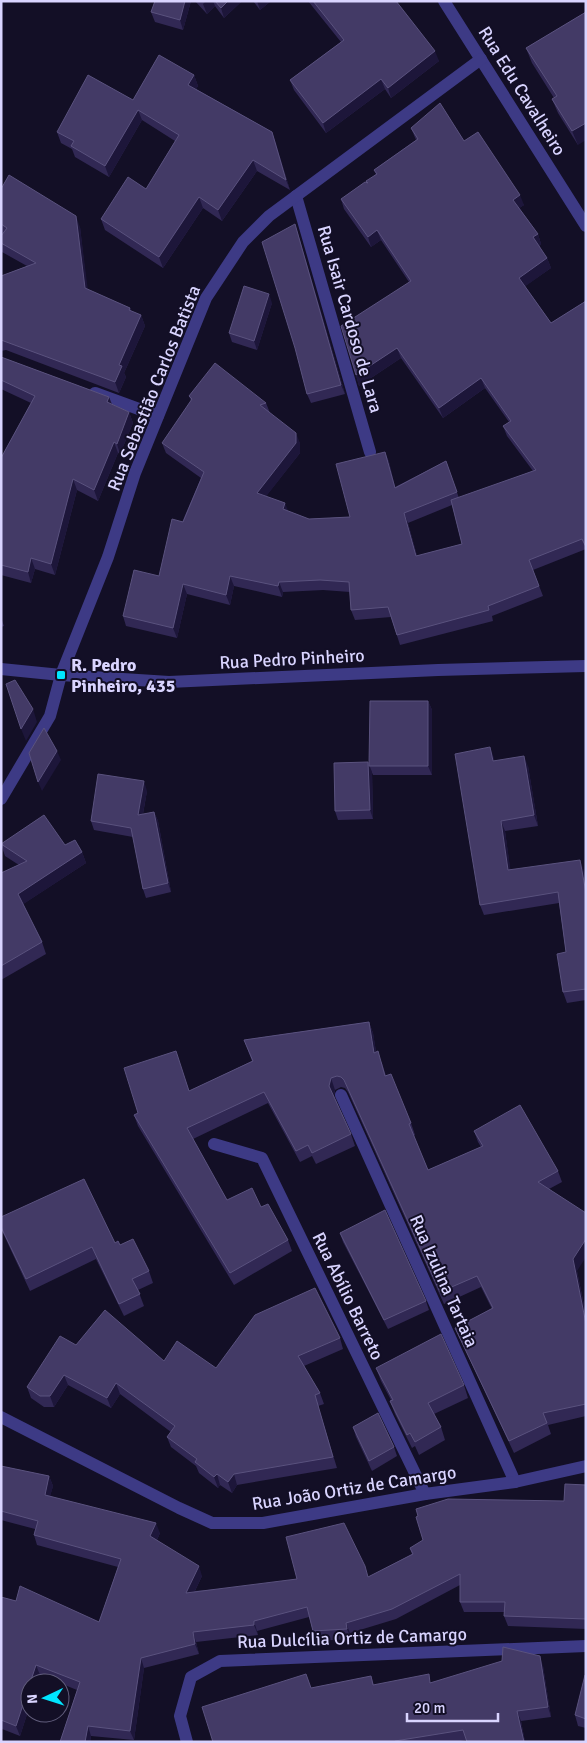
<svg xmlns="http://www.w3.org/2000/svg" width="587" height="1743" viewBox="0 0 587 1743" font-family="Signika,sans-serif">
<rect width="100%" height="100%" fill="#130f26"/>
<g fill="none" stroke-linecap="round" stroke-linejoin="round">
<g stroke="#3d3a85" stroke-width="12">
<polyline points="444,1 586,226"/>
<polyline points="296,196 370,452"/>
<polyline points="95,393 158,416"/>
<polyline points="1,669 61,675 169,682 438,670 586,666"/>
<polyline points="1,799 50,716 61,675 108,557 135,473 206,298 243,242 269,216 481,59"/>
<polyline points="341,1095 515,1482"/>
<polyline points="214,1144 262,1158 425,1494"/>
<polyline points="1,1417 179,1508 212,1523 263,1523 425,1494 515,1482 586,1466"/>
<polyline points="187,1742 180,1716 191,1677 220,1661 586,1646"/>
</g>
</g>
<g fill="#312854" fill-rule="evenodd">
<polygon points="155,1 191,1 183,30 155,22 151,12"/>
<polygon points="195,1 242,1 224,18 215,6 207,14"/>
<polygon points="253,1 271,1 260,10"/>
<polygon points="308,1 396,1 439,61 391,98 385,89 326,133 294,90 290,80 341,42"/>
<polygon points="586,12 578,145 558,113 552,99 554,98 532,63 526,48"/>
<polygon points="194,75 198,86 196,89 272,132 290,190 257,171 222,221 203,208 163,268 105,230 101,219 146,189 175,141 142,120 109,177 75,157 72,149 61,143 57,132"/>
<path d="M 411,128 L 464,141 L 524,205 L 519,208 L 538,234 L 541,244 L 539,246 L 547,258 L 551,268 L 525,286 L 551,323 L 586,301 L 586,549 L 533,570 L 543,596 L 492,616 L 493,621 L 400,645 L 391,617 L 355,620 L 351,610 L 350,592 L 323,590 L 283,592 L 282,597 L 234,586 L 230,605 L 187,594 L 177,638 L 126,626 L 123,616 L 159,576 L 201,478 L 166,453 L 162,443 L 191,401 L 189,396 L 266,403 L 270,413 L 300,443 L 300,453 L 266,496 L 288,511 L 309,519 L 350,517 L 385,452 L 389,462 L 395,487 L 446,461 L 459,498 L 533,471 L 507,436 L 503,426 L 509,422 L 485,388 L 443,418 L 401,358 L 359,386 L 356,375 L 409,282 L 381,240 L 371,247 L 344,209 L 341,199 L 367,183 L 376,174 L 374,170 L 416,140 ZM 452,505 L 462,544 L 417,556 L 408,523 Z"/>
<polygon points="1,189 80,227 87,289 130,308 131,311 141,315 145,326 124,373 126,377 119,393 6,350 1,351 1,276 27,266 2,252 1,249 1,236 3,234 1,233"/>
<polygon points="295,224 345,394 311,403 307,394"/>
<polygon points="272,303 257,350 232,342 229,333"/>
<polygon points="1,357 109,397 112,404 129,412 133,423 120,454 118,453 98,501 77,490 55,575 35,569 31,583 1,575 1,458 31,403 1,389"/>
<polygon points="1,618 4,626 1,627"/>
<polygon points="428,701 432,710 432,775 373,775 369,766"/>
<polygon points="494,758 494,761 528,766 538,826 505,831 510,869 584,871 586,881 586,1000 567,1003 563,992 566,952 559,903 484,915 480,905"/>
<polygon points="368,762 372,772 373,819 338,820 335,811"/>
<polygon points="147,791 143,814 154,812 158,821 171,892 146,898 143,889 133,837 94,830 91,821"/>
<polygon points="1,844 65,845 82,852 86,863 23,904 42,942 46,954 1,980 1,873 19,865 5,856"/>
<polygon points="369,1022 373,1033 376,1052 382,1063 386,1076 411,1123 415,1135 413,1136 428,1170 481,1147 478,1142 474,1131 558,1171 562,1182 549,1189 577,1271 586,1315 586,1416 548,1425 551,1434 514,1453 460,1339 455,1328 492,1309 481,1287 444,1304 348,1092 345,1088 341,1087 335,1090 334,1096 351,1134 355,1146 316,1164 312,1156 300,1162 268,1103 193,1139 227,1200 261,1207 288,1240 292,1251 234,1285 138,1126 134,1115 190,1091 252,1061 244,1040"/>
<polygon points="1,1217 115,1243 120,1245 149,1271 153,1283 138,1290 144,1306 124,1316 96,1259 30,1291 2,1231"/>
<polygon points="340,1233 426,1301 429,1310 388,1329 343,1242"/>
<polygon points="340,1338 343,1349 304,1366 320,1393 324,1404 318,1406 337,1468 237,1485 232,1493 220,1485 218,1488 199,1473 196,1466 171,1447 167,1437 171,1432 120,1394 111,1408 68,1385 54,1407 44,1407 31,1398 27,1387 76,1345 164,1361 216,1368"/>
<polygon points="376,1368 464,1385 468,1398 434,1414 441,1427 445,1440 419,1455 415,1446 412,1448 395,1414 390,1401 391,1400 381,1381"/>
<polygon points="353,1427 394,1447 397,1456 372,1471 356,1437"/>
<polygon points="1,1466 49,1476 53,1486 50,1496 160,1533 157,1540 202,1576 195,1591 369,1577 412,1554 410,1548 564,1501 586,1485 586,1629 508,1626 504,1616 504,1612 464,1612 460,1602 460,1585 396,1619 350,1633 351,1639 316,1641 313,1631 309,1617 257,1631 258,1635 196,1642 199,1654 144,1668 134,1740 91,1736 90,1742 60,1742 77,1690 40,1675 37,1683 30,1683 30,1705 20,1736 2,1729 1,1732 1,1597 16,1601 99,1622 118,1567 37,1545 34,1535 35,1529 1,1520"/>
<polygon points="543,1666 551,1717 521,1721 525,1742 467,1742 466,1740 455,1742 213,1742 311,1688 371,1676 374,1685 432,1682"/>
<polygon points="586,1675 586,1728 578,1726 575,1715"/>
</g>
<g fill="#1d163a">
<polygon points="185,1 191,1 183,30 180,20"/>
<polygon points="206,1 213,1 215,6 207,14 203,4"/>
<polygon points="228,1 242,1 224,18 221,8"/>
<polygon points="257,1 271,1 260,10"/>
<polygon points="435,51 439,61 391,98 388,88"/>
<polygon points="194,75 198,86 192,96 188,85"/>
<polygon points="381,79 385,89 326,133 323,123"/>
<polygon points="138,110 142,120 109,177 105,166"/>
<polygon points="586,123 586,140 578,145 572,131"/>
<polygon points="272,132 276,143 290,190 286,180"/>
<polygon points="253,160 257,171 222,221 218,210"/>
<polygon points="520,195 524,205 517,210 513,200"/>
<polygon points="199,197 203,208 163,268 159,257"/>
<polygon points="76,216 80,227 89,299 85,288"/>
<polygon points="295,224 298,233 345,394 341,385"/>
<polygon points="377,230 381,240 371,247 368,237"/>
<polygon points="538,234 541,244 537,247 533,237"/>
<polygon points="547,258 551,268 523,288 519,278"/>
<polygon points="269,294 272,303 257,350 254,341"/>
<polygon points="141,315 145,326 124,373 126,377 119,393 115,382 119,365"/>
<polygon points="397,348 401,358 359,386 356,375"/>
<polygon points="481,378 485,388 443,418 439,408"/>
<polygon points="109,397 113,408 107,402"/>
<polygon points="129,412 133,423 120,454 117,444"/>
<polygon points="296,433 300,443 300,453 261,503 257,493"/>
<polygon points="114,442 118,453 98,501 94,490"/>
<polygon points="385,452 389,462 398,498 395,488"/>
<polygon points="73,479 77,490 55,575 51,564"/>
<polygon points="285,503 289,513 283,509"/>
<polygon points="404,513 408,523 420,566 416,556"/>
<polygon points="31,558 35,569 31,583 28,572"/>
<polygon points="230,576 234,586 230,605 226,595"/>
<polygon points="279,582 283,592 282,597 278,586"/>
<polygon points="183,584 187,594 177,638 173,628"/>
<polygon points="428,701 432,710 432,775 428,766"/>
<polygon points="33,709 37,722 26,741 21,729"/>
<polygon points="490,747 494,758 496,772 493,761"/>
<polygon points="57,751 61,760 42,791 38,782"/>
<polygon points="524,756 528,766 538,826 534,815"/>
<polygon points="368,762 372,772 373,819 370,810"/>
<polygon points="144,781 147,791 141,824 138,815"/>
<polygon points="154,812 158,821 171,892 168,883"/>
<polygon points="501,821 505,831 512,880 508,870"/>
<polygon points="82,852 86,863 22,905 18,894"/>
<polygon points="580,860 584,871 586,881 586,893"/>
<polygon points="369,1022 373,1033 378,1064 374,1053"/>
<polygon points="331,1078 335,1090 333,1098 329,1086"/>
<polygon points="586,1239 586,1257 577,1271 586,1315 586,1324 573,1259"/>
<polygon points="64,1375 68,1385 54,1407 50,1396"/>
<polygon points="116,1383 120,1394 111,1408 107,1398"/>
<polygon points="217,1474 220,1485 218,1488 214,1477"/>
<polygon points="234,1474 237,1485 232,1493 228,1482"/>
<polygon points="49,1476 53,1486 48,1504 45,1495"/>
<polygon points="156,1523 160,1533 154,1546 150,1536"/>
<polygon points="199,1566 202,1576 189,1603 186,1593"/>
<polygon points="254,1621 257,1631 258,1635 254,1625"/>
<polygon points="346,1623 350,1633 351,1639 347,1629"/>
<polygon points="193,1632 196,1642 199,1654 195,1644"/>
<polygon points="540,1656 543,1666 551,1717 548,1707"/>
<polygon points="141,1658 144,1668 134,1740 130,1731"/>
<polygon points="36,1665 40,1675 37,1683 30,1683"/>
<polygon points="30,1684 30,1705 20,1736 16,1726"/>
<polygon points="517,1711 521,1721 525,1742 524,1742"/>
<polygon points="88,1726 91,1736 90,1742 85,1742"/>
</g>
<g fill="#433a66" stroke="#5a527e">
<polygon points="155,1 185,1 180,20 151,12"/>
<polygon points="215,1 228,1 221,8"/>
<polygon points="313,1 396,1 435,51 388,88 381,79 323,123 290,80 344,40"/>
<polygon points="586,12 586,123 572,131 552,99 557,96 526,48"/>
<polygon points="159,55 194,75 188,85 272,132 286,180 253,160 218,210 199,197 159,257 101,219 128,177 146,189 179,135 138,110 105,166 71,146 74,141 57,132 88,75 133,100"/>
<polygon points="440,103 464,141 478,132 520,195 513,200 538,234 533,237 547,258 519,278 551,323 586,301 586,547 582,539 529,560 539,586 488,606 489,610 397,635 388,607 351,610 349,582 320,580 279,582 278,586 230,576 226,595 183,584 173,628 123,616 134,570 159,576 172,519 183,522 204,472 162,443 192,399 189,396 215,363 266,403 260,405 296,433 296,443 257,493 285,503 283,509 309,519 350,517 336,464 385,452 395,488 446,461 457,492 404,513 416,556 462,544 451,500 536,470 503,426 511,421 481,378 439,408 397,348 356,375 341,326 411,281 377,230 368,237 341,199 365,182 368,183 366,181 377,174 374,170 418,139 411,128"/>
<polygon points="9,175 76,216 85,288 130,308 129,310 141,315 119,365 122,366 115,382 1,340 1,276 36,263 1,243 1,236 7,228 1,224 1,189"/>
<polygon points="295,224 341,385 307,394 295,348 262,242"/>
<polygon points="244,286 269,294 254,341 229,333"/>
<polygon points="1,357 109,397 107,402 129,412 117,444 114,442 94,490 73,479 51,564 31,558 28,572 1,565 1,458 35,396 1,380"/>
<polygon points="15,680 33,709 21,729 6,684"/>
<polygon points="370,701 428,701 428,766 369,766"/>
<polygon points="44,728 57,751 38,782 29,753"/>
<polygon points="490,747 493,761 524,756 534,815 501,821 508,870 580,860 586,893 586,989 563,992 557,954 566,952 558,892 480,905 455,754"/>
<polygon points="368,762 370,810 335,811 334,763"/>
<polygon points="98,774 144,781 138,815 154,812 168,883 143,889 131,828 91,821"/>
<polygon points="44,815 65,845 75,840 82,852 18,894 42,942 1,966 1,873 27,861 1,844"/>
<polygon points="369,1022 374,1053 378,1051 385,1076 391,1074 411,1123 409,1124 428,1170 483,1146 474,1131 520,1105 558,1171 538,1182 586,1213 586,1239 573,1259 586,1324 586,1404 543,1413 547,1423 509,1441 455,1328 493,1308 477,1276 440,1292 344,1080 341,1077 337,1076 331,1078 329,1086 351,1134 312,1153 308,1145 296,1151 264,1092 187,1128 227,1200 252,1188 261,1207 268,1204 288,1240 230,1273 134,1115 138,1113 124,1068 176,1051 189,1091 253,1061 244,1040"/>
<polygon points="84,1179 115,1243 118,1241 120,1245 133,1239 149,1271 132,1279 140,1294 119,1304 92,1247 26,1279 1,1227 1,1217"/>
<polygon points="385,1210 426,1301 384,1320 340,1233"/>
<polygon points="315,1288 340,1338 298,1356 320,1393 315,1395 333,1457 234,1474 228,1482 217,1474 214,1477 195,1462 197,1459 167,1437 175,1426 116,1383 107,1398 64,1375 50,1396 40,1396 27,1387 60,1336 76,1345 105,1310 164,1361 177,1341 216,1368 255,1315"/>
<polygon points="441,1334 464,1385 428,1403 441,1427 415,1442 410,1433 407,1435 390,1401 393,1400 376,1368"/>
<polygon points="378,1413 394,1447 369,1461 353,1427"/>
<polygon points="1,1466 49,1476 45,1495 156,1523 150,1536 199,1566 186,1593 297,1579 286,1537 344,1523 365,1566 368,1577 413,1554 410,1548 423,1540 416,1517 418,1516 416,1509 448,1499 564,1501 565,1484 586,1485 586,1619 504,1616 505,1602 460,1602 460,1574 392,1609 346,1623 347,1629 313,1631 307,1607 254,1621 254,1625 193,1632 195,1644 141,1658 130,1731 88,1726 85,1742 60,1742 80,1682 36,1665 16,1726 1,1720 1,1597 16,1601 20,1586 99,1622 121,1559 34,1535 38,1521 1,1511"/>
<polygon points="503,1647 540,1656 548,1707 517,1711 524,1742 467,1742 463,1730 395,1741 395,1742 213,1742 202,1707 306,1674 311,1688 371,1676 373,1685 429,1674 430,1683 502,1661"/>
<polygon points="585,1675 586,1675 586,1719 575,1715"/>
</g>
<rect fill="#00e5ff" stroke="#130f26" stroke-width="2" x="56" y="670" width="10" height="10" rx="2.5"/>
<g text-anchor="middle" dominant-baseline="central" stroke-width="4" stroke-linejoin="round" paint-order="stroke">
<g font-size="18" fill="#d9d4ff" stroke="#130f26">
<text transform="translate(522 91) rotate(58)">Rua Edu Cavalheiro</text>
<text transform="translate(350 319) rotate(74)">Rua Isair Cardoso de Lara</text>
<text transform="translate(154 388) rotate(-68)">Rua Sebastião Carlos Batista</text>
<text transform="translate(292 659) rotate(-3)">Rua Pedro Pinheiro</text>
<text transform="translate(444 1281) rotate(66)">Rua Izulina Tartaia</text>
<text transform="translate(348 1296) rotate(64)">Rua Abílio Barreto</text>
<text transform="translate(354 1488) rotate(-9)">Rua João Ortiz de Camargo</text>
<text transform="translate(352 1638) rotate(-2)">Rua Dulcília Ortiz de Camargo</text>
</g>
<g font-size="18" font-weight="bold" fill="#d9d4ff" stroke="#130f26" text-anchor="start">
<text x="71" y="665">R. Pedro<tspan x="71" dy="21">Pinheiro, 435</tspan></text>
</g>
</g>
<rect width="587" height="1743" fill="none" stroke="#d9d4ff" stroke-width="5"/>
<g transform="translate(45 1698) rotate(266)"><circle r="24" fill="#130f26" stroke="#625e7d"/>
<path d="M0-4L9 19L0 12L-9 19Z" fill="#00e5ff"/>
<text y="-8" font-size="14" font-weight="bold" text-anchor="middle" fill="#d9d4ff">N</text>
</g>
<path d="M407 1713v8h91v-8" fill="none" stroke="#d9d4ff" stroke-width="2.5"/>
<text x="414" y="1713" font-size="15" fill="#d9d4ff" stroke="#130f26" stroke-width="4" paint-order="stroke">20 m</text>
</svg>
